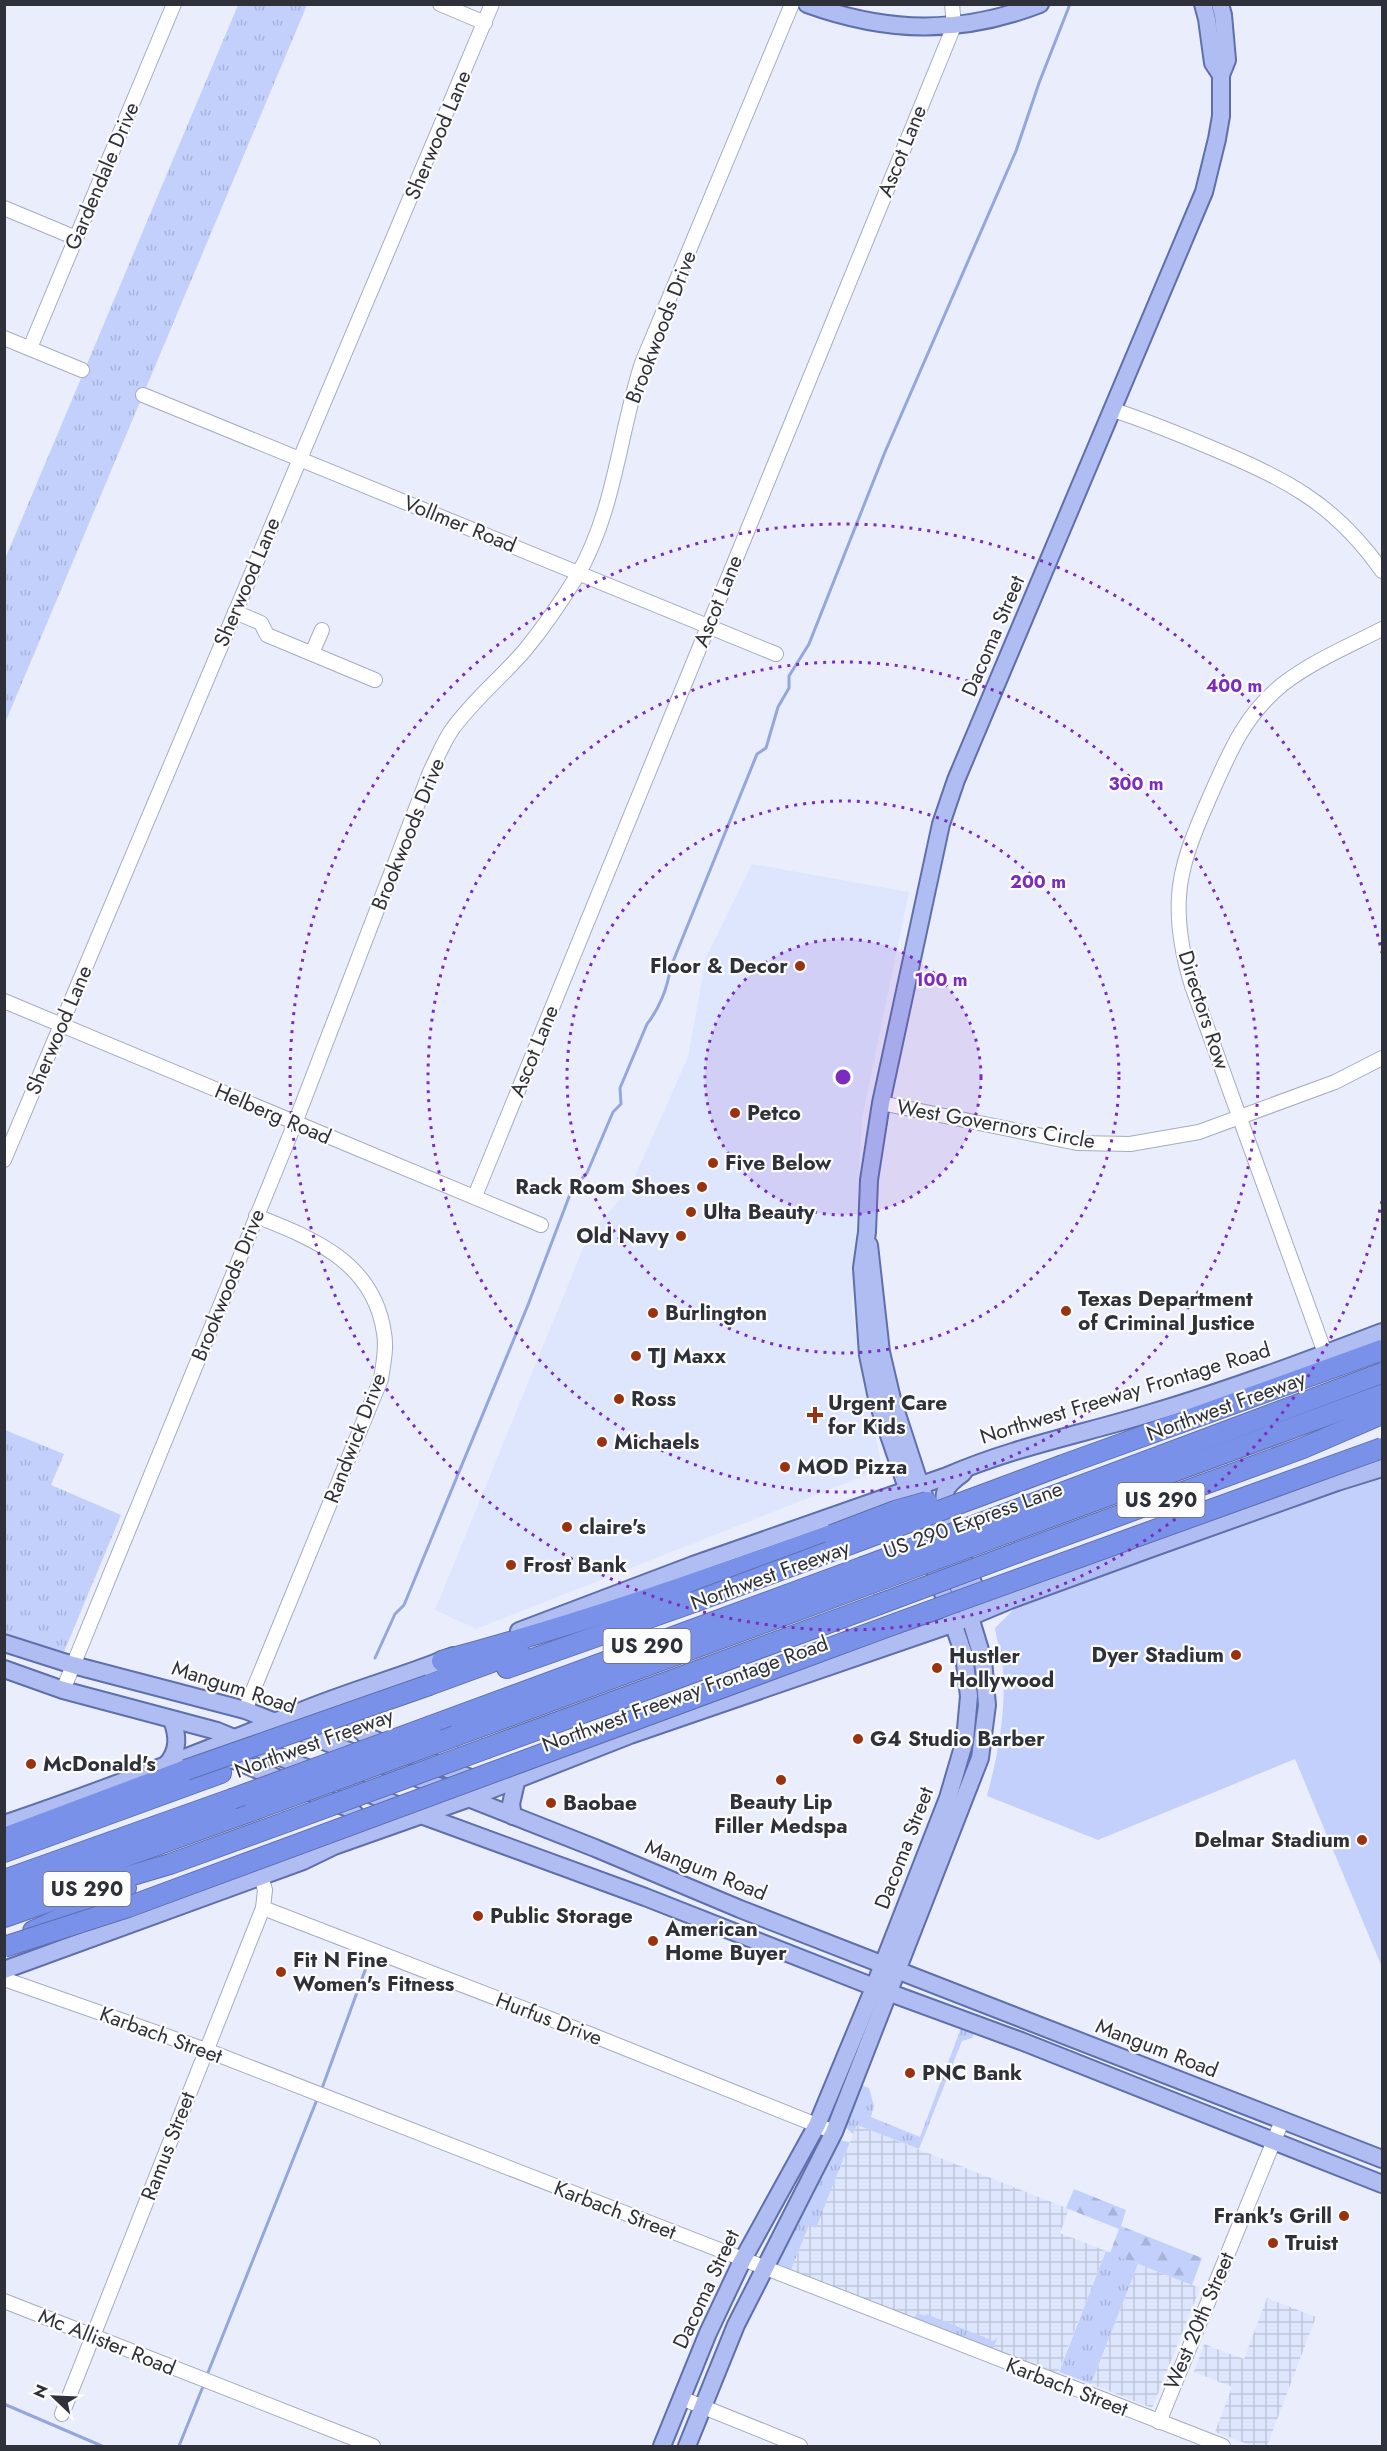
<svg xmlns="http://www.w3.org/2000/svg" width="1387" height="2451" viewBox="0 0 1387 2451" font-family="Jost,sans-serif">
<defs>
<pattern id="industrial-grid" width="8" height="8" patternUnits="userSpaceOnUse" patternTransform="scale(1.5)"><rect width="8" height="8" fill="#dee6fe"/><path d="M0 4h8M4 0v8" fill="none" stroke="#bfc6da"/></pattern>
<pattern id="grass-tufts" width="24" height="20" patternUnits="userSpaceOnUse" patternTransform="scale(1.5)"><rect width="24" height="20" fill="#c2d0fb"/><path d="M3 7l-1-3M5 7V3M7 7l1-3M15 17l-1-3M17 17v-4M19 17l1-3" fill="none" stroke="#a7b3d8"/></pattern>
<pattern id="forest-firs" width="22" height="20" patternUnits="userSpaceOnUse" patternTransform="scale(1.5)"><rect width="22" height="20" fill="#c2d0fb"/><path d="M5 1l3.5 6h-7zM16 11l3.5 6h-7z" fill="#a7b3d8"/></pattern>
</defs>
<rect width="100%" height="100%" fill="#eaeefc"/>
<polygon fill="#dee6fe" points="752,864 909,892 862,1118 852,1311 882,1469 476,1629 435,1610 588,1236 629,1189 688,1057 706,957"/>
<g fill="url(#industrial-grid)">
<polygon points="857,2125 1069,2209 1060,2233 1106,2251 1057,2375 791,2270 809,2225 816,2227"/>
<polygon points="1138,2264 1200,2288 1152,2408 1091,2384"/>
<polygon points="1267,2298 1316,2317 1267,2446 1253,2446 1215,2432 1232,2387 1194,2372 1204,2344 1244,2359"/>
</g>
<g fill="url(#grass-tufts)">
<polygon points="238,5 307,5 5,723 5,559"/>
<polygon points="5,1430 64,1454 51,1485 121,1515 64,1652 5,1633"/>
<polygon points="964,2027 972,2029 974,2033 972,2038 962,2041 919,2149 857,2125 853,2134 843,2125 861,2085 869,2088 874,2106 871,2117 920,2137 961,2028"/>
<polygon points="838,2140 850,2142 816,2228 809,2225 791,2270 788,2271 777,2267 773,2260"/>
<polygon points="1106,2251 1138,2264 1091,2384 1059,2372"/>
<polygon points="917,2313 925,2316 926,2314 994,2341 998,2336 993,2349 914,2318"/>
</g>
<polygon fill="url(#forest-firs)" points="1074,2189 1126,2210 1121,2226 1202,2258 1192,2285 1110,2253 1119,2229 1066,2208"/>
<path fill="#c2d0fb" d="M 1382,1477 L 1382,1967 L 1295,1759 L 1098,1840 L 987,1796 C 998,1755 1006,1713 1003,1670 C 1002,1656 997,1642 995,1628 L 1015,1608 L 1340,1490 Z"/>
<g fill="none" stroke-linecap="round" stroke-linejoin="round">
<g stroke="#95a6dc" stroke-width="3">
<path d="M 375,1658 L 395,1614 L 404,1605 L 528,1305 L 572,1189 L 587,1173 L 613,1112 L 621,1104 L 620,1088 L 647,1024 C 659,1009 668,987 670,969 L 757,754 L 766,748 L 778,707 L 789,688 L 789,676 L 809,644 L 885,452 L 1016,151 L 1039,83 L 1070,4"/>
<polyline points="321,2091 367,1965"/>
<polyline points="207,2375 318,2097"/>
<polyline points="4,2404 102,2446"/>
<polyline points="179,2446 204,2384"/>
</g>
<defs>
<g id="minor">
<polyline points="440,4 485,23"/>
<polyline points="4,208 76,238"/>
<polyline points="4,338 82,370"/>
<polyline points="30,348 174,4"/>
<polyline points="143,395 776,654"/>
<path d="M 1113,410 C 1145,420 1176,433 1207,446 C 1283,478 1333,501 1382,571"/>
<polyline points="235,612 261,623 267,635 375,680"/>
<polyline points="312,653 322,630"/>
<polyline points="4,1001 541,1225"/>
<polyline points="881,1103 1077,1143 1130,1144 1199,1132 1335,1082 1382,1058"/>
<polyline points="4,1160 492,4"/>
<polyline points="475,1196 954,26 952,4"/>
<path d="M 1325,1353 L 1192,986 C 1183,957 1177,927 1179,896 C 1181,863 1195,831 1208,801 C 1228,756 1243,716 1283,684 C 1313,661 1349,646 1382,629"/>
<path d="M 63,1690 L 295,1123 L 430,772 C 437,758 443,743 451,731 C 472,701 501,678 525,650 C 544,627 561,602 577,576 C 615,511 619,434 642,363 L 792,4"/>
<path d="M 245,1710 L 381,1379 C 383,1365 387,1348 384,1333 C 374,1263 315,1239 256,1216"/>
<polyline points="263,1908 592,2035 834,2132"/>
<polyline points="4,1979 206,2050 1223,2446"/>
<polyline points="4,2301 373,2446"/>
<polyline points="681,2398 800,2446"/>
<polyline points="62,2414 263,1908 265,1890 261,1876"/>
<polyline points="1159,2422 1282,2121"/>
</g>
<g id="major">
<path d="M 807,4 C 887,33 960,35 1040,4"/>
<polyline points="1203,4 1207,19 1213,63 1221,75"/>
<path d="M 963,1473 C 956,1478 947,1484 945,1493 C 940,1512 968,1570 976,1590 L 984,1597 L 988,1597"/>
<path d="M 519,1631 L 693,1565 L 947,1476 C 1013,1447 1083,1434 1151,1413 C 1229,1390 1306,1361 1382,1332"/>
<polyline points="4,1643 73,1665 245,1710 595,1848 740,1909 1382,2159"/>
<polyline points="4,1669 63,1690 217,1731 421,1815 645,1897 874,1987 1021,2041 1382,2184"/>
<path d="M 357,1702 C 350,1717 355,1727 368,1737 L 478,1781"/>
<polyline points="218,1757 237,1761 348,1808 355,1814 357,1821 351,1832"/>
<path d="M 167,1764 C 179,1750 178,1736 172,1720"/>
<polyline points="513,1816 511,1804 517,1778"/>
<path d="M 4,1824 C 104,1790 202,1752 299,1712 C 349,1691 402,1677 453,1656"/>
<polyline points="4,1970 303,1861 334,1846 467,1799 630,1735 955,1623 1010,1600 1152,1548 1337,1482 1382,1468"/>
<polyline points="662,2446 708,2333 742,2261 817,2125 871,1995 948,1798 965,1740 969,1696 964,1655 878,1403 868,1355 862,1268 867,1232 869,1180 881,1103 941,824 956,780 1204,192 1217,139 1221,116 1221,75 1227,60 1223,15 1220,4"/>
<polyline points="687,2446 736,2325 834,2132 980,1758 987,1705 983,1660 970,1617 920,1485 892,1399 881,1352 869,1245"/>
</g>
<g id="highway">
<polyline points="1063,1465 1382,1350"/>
<polyline points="1005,1514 1382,1373"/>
<polyline points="1012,1531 1382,1395"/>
<polyline points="1019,1552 1303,1448 1382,1414"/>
<path d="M 442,1661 C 574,1626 703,1581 832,1535"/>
<polyline points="507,1668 694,1602"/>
<polyline points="429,1685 519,1652"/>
<polyline points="431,1726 863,1567"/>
<polyline points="455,1736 869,1584"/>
<polyline points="487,1748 877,1605"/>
<polyline points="4,1838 186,1770"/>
<polyline points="4,1852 221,1773"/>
<polyline points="4,1880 232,1799"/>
<polyline points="4,1900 254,1810"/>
<polyline points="4,1917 82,1890 170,1864 286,1822"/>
<polyline points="33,1931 126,1888"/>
</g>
</defs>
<use href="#minor" stroke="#a5acc2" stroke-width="16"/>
<use href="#major" stroke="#5f6fac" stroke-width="20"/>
<use href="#highway" stroke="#5f6fac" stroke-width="22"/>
<use href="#minor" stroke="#fff" stroke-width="14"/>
<use href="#major" stroke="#afbdf2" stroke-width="16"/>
<use href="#highway" stroke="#7991e9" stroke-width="20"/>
<defs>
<g id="highway-bridge">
<polyline points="832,1535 895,1511 927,1502"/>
<polyline points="863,1567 1005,1514"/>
<polyline points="869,1584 1012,1531"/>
<polyline points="694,1602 1063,1465"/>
<polyline points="877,1605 1019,1552"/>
<polyline points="186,1770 429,1685"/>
<polyline points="232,1799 431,1726"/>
<polyline points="254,1810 455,1736"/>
<polyline points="286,1822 487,1748"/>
<polyline points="4,1947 128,1907 900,1622 1382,1448"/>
</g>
</defs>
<use href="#highway-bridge" stroke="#5f6fac" stroke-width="22" stroke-linecap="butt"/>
<use href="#highway-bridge" stroke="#7991e9" stroke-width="20"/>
</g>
<circle cx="843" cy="1077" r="138" fill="#7b2cbf" fill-opacity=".12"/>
<g fill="none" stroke="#7b2cbf" stroke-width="3" stroke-dasharray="3 6">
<circle cx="843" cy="1077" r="138"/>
<circle cx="843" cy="1077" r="276"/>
<circle cx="843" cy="1077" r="415"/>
<path d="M1382 1201A553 553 0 1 1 1382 953"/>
</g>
<g fill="#99320e" stroke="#fcfcfc" stroke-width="2">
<circle cx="800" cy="966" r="6"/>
<circle cx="735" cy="1113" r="6"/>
<circle cx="713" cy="1163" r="6"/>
<circle cx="702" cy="1187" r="6"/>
<circle cx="691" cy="1212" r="6"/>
<circle cx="681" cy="1236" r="6"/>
<circle cx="1066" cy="1311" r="6"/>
<circle cx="653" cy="1313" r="6"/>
<circle cx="636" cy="1356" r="6"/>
<circle cx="619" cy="1399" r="6"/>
<path d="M812 1406h6v6h6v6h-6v6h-6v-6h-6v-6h6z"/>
<circle cx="602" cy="1442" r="6"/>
<circle cx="785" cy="1467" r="6"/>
<circle cx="567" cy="1527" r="6"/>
<circle cx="511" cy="1565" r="6"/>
<circle cx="1236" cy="1655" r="6"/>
<circle cx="937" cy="1668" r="6"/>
<circle cx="858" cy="1739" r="6"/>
<circle cx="31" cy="1764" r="6"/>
<circle cx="781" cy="1780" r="6"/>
<circle cx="551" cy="1803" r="6"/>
<circle cx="1362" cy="1840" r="6"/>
<circle cx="478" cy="1916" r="6"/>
<circle cx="653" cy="1941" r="6"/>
<circle cx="281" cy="1972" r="6"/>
<circle cx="910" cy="2073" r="6"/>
<circle cx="1344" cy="2216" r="6"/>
<circle cx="1273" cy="2243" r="6"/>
</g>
<g text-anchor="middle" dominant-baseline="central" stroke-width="4.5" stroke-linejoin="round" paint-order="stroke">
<g fill="#fcfcfc" stroke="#6c6e74" stroke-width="1.5">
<rect x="1117.5" y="1483" width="87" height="34" rx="4.5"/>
<rect x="603.5" y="1629" width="87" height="34" rx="4.5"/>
<rect x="43.5" y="1872" width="87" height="34" rx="4.5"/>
</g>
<g font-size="20" font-weight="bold" fill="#2e313a">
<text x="1161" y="1500">US 290</text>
<text x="647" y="1646">US 290</text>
<text x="87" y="1889">US 290</text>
</g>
<g font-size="21" fill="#2e313a" stroke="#fcfcfc">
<text transform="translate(438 135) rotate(-67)">Sherwood Lane</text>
<text transform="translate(902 151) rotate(-68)">Ascot Lane</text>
<text transform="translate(102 176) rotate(-67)">Gardendale Drive</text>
<text transform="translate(661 327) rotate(-69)">Brookwoods Drive</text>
<text transform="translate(460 524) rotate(22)">Vollmer Road</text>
<text transform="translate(247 582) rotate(-67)">Sherwood Lane</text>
<text transform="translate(718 601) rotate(-68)">Ascot Lane</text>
<text transform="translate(993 636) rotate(-67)">Dacoma Street</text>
<text transform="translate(408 834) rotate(-68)">Brookwoods Drive</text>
<text transform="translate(1204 1010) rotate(72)">Directors Row</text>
<text transform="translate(59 1030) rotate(-67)">Sherwood Lane</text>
<text transform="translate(534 1051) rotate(-68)">Ascot Lane</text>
<text transform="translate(273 1114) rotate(23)">Helberg Road</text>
<text transform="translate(996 1124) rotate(10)">West Governors Circle</text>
<text transform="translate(228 1285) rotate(-68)">Brookwoods Drive</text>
<text transform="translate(1125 1393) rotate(-17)">Northwest Freeway Frontage Road</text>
<text transform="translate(1226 1406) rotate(-20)">Northwest Freeway</text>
<text transform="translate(355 1438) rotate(-69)">Randwick Drive</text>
<text transform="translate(973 1520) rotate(-20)">US 290 Express Lane</text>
<text transform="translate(770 1575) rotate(-20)">Northwest Freeway</text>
<text transform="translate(234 1687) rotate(18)">Mangum Road</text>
<text transform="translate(685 1694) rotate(-20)">Northwest Freeway Frontage Road</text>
<text transform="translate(314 1743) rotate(-20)">Northwest Freeway</text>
<text transform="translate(904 1848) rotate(-69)">Dacoma Street</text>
<text transform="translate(706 1870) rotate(22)">Mangum Road</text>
<text transform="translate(549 2019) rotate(21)">Hurfus Drive</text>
<text transform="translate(161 2035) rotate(20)">Karbach Street</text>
<text transform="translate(1157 2048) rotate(21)">Mangum Road</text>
<text transform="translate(168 2146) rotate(-69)">Ramus Street</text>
<text transform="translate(615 2210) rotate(21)">Karbach Street</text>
<text transform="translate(706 2289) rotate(-65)">Dacoma Street</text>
<text transform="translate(1199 2321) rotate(-67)">West 20th Street</text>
<text transform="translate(107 2342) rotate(22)">Mc Allister Road</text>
<text transform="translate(1067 2387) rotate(21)">Karbach Street</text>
</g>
<g font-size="21" font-weight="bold" fill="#2e313a" stroke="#fcfcfc" text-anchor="start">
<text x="788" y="966" text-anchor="end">Floor &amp; Decor</text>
<text x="747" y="1113">Petco</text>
<text x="725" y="1163">Five Below</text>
<text x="690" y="1187" text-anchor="end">Rack Room Shoes</text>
<text x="703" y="1212">Ulta Beauty</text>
<text x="669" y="1236" text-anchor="end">Old Navy</text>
<text x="1078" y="1299">Texas Department<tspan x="1078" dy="24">of Criminal Justice</tspan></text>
<text x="665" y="1313">Burlington</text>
<text x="648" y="1356">TJ Maxx</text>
<text x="631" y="1399">Ross</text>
<text x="828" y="1403">Urgent Care<tspan x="828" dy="24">for Kids</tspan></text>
<text x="614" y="1442">Michaels</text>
<text x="797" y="1467">MOD Pizza</text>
<text x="579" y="1527">claire's</text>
<text x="523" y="1565">Frost Bank</text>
<text x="1224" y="1655" text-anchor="end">Dyer Stadium</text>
<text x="949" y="1656">Hustler<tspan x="949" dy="24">Hollywood</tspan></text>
<text x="870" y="1739">G4 Studio Barber</text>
<text x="43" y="1764">McDonald's</text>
<text x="781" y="1802" text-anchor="middle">Beauty Lip<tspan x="781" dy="24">Filler Medspa</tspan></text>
<text x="563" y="1803">Baobae</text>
<text x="1350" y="1840" text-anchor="end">Delmar Stadium</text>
<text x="490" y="1916">Public Storage</text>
<text x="665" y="1929">American<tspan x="665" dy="24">Home Buyer</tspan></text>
<text x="293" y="1960">Fit N Fine<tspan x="293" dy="24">Women's Fitness</tspan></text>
<text x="922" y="2073">PNC Bank</text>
<text x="1332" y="2216" text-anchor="end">Frank's Grill</text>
<text x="1285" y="2243">Truist</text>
</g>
</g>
<circle cx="843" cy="1077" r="9" fill="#7b2cbf" stroke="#fcfcfc" stroke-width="3"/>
<g font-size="18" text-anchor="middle" font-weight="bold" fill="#7b2cbf" stroke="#fcfcfc" stroke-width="4.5" stroke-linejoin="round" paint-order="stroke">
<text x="1234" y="692">400 m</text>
<text x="1136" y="790">300 m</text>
<text x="1038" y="888">200 m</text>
<text x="941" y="986">100 m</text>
</g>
<rect width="1387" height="2451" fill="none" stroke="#2e313a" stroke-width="12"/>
<g transform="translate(54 2397) rotate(293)" stroke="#fcfcfc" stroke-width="4.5" paint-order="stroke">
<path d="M0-4.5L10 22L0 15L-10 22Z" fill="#2e313a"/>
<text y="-9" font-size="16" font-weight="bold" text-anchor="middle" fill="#2e313a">N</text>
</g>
</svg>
